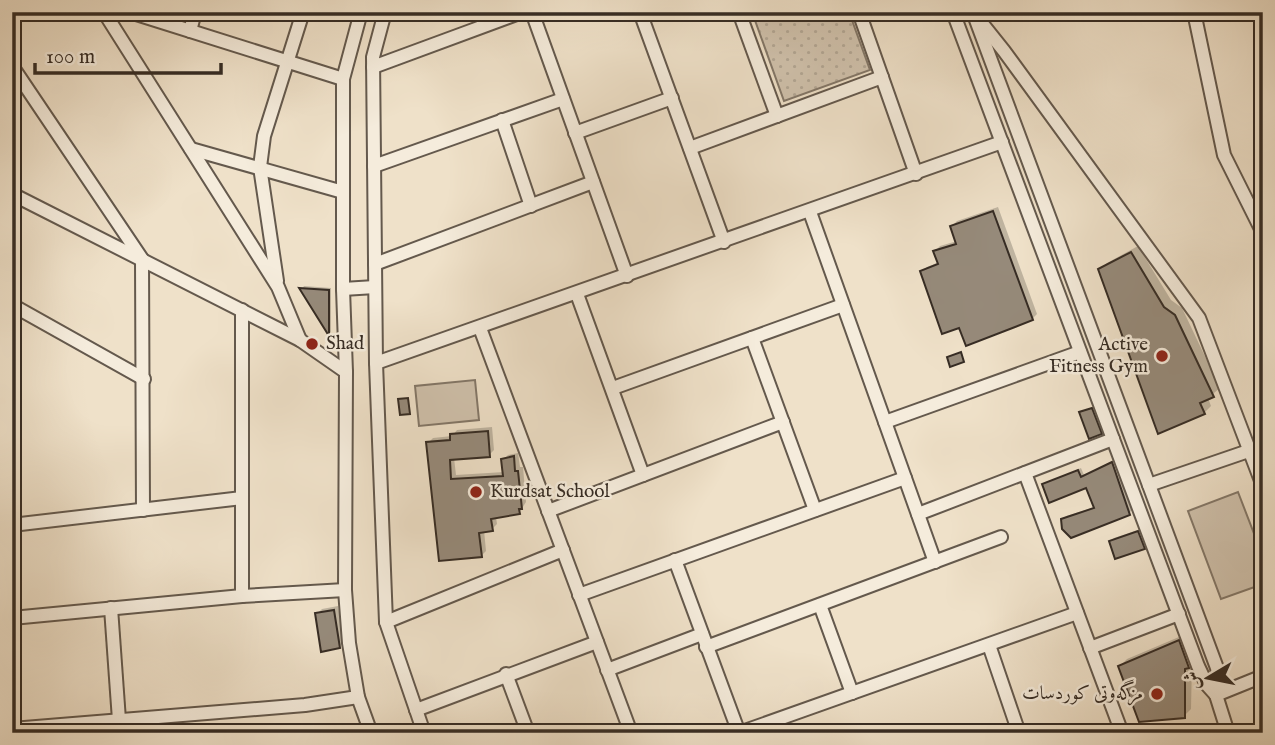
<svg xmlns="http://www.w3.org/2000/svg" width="1275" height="745" viewBox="0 0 1275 745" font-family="'IM FELL English',Amiri,serif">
<defs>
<pattern id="grass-dots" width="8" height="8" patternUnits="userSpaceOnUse" patternTransform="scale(1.75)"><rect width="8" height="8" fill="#d0c2ad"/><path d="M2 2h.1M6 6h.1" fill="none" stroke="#b3a795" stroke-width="1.8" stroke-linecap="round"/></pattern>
</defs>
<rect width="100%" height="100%" fill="#efe1c9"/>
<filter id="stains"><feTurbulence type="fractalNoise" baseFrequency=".00286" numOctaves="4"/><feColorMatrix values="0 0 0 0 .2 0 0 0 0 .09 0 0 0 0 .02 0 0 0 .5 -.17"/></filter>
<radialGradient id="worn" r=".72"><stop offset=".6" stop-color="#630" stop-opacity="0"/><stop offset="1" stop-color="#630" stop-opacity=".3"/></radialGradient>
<polygon fill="url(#grass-dots)" stroke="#837768" stroke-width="2" points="752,12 849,12 870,70 784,101"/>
<g fill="#d0c2ad" stroke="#837768" stroke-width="2">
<polygon points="475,380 479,420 419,426 415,386"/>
<polygon points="1238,492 1263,557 1263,584 1221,599 1188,511"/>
</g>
<g fill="#0003">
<polygon points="998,207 1037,314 1032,319 922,271 927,267 939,262 935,251 940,246 957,241 952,226 957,221"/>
<polygon points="1138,246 1171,300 1182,308 1220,388 1208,398 1211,406 1204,413 1100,270 1107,263"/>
<polygon points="304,286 331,288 331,332 329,334 302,289"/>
<polygon points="1095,406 1104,429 1101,432 1081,413"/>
<polygon points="492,427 494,450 489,455 454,458 456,475 504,472 503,460 508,455 518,453 520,467 523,467 526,502 519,513 496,517 497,524 492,529 484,530 486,551 481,556 428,443 433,438 452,436 457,430"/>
<polygon points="1115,461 1132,510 1129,513 1063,520 1066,516 1095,507 1087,486 1044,485 1081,468 1084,475"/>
<polygon points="1141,529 1147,545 1144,548 1111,541 1114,538"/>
<polygon points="338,606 344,642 339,647 317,614 322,609"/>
<polygon points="1186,634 1192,663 1191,709 1184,716 1120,666 1127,659"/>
</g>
<g fill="#968a7a" stroke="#362c24" stroke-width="2">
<polygon points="993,211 1033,320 966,346 959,328 942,334 920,271 938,264 933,251 956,244 950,226"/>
<polygon points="1131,252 1164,307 1175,315 1214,397 1200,403 1205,414 1158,434 1098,269"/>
<polygon points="299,288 329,290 329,336"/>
<polygon points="961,352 964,362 950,367 947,357"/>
<polygon points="408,398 410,414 400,415 398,399"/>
<polygon points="1092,408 1102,434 1089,439 1079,412"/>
<polygon points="488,431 490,457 450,460 451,479 503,476 501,459 514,456 515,471 518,471 522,509 519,509 520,514 491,519 493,531 479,533 482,557 439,561 426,442 450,440 450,434"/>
<polygon points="1112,462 1130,515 1071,538 1062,529 1061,519 1094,508 1086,488 1049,503 1042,484 1078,470 1081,477"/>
<polygon points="1138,531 1145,549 1115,559 1109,541"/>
<polygon points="334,610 340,648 321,652 315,613"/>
<polygon points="1179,640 1189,668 1185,669 1185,718 1139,722 1118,666"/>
</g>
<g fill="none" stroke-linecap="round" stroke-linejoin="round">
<defs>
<g id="street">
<polyline points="104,12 278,287 300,340"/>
<polyline points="130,12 343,79"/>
<polyline points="361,12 343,79 343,289 346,372 345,590 349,643 358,697 371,733"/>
<polyline points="385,12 373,57 376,363 386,622 424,733"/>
<polyline points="532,12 627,276"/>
<polyline points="640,12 724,242"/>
<polyline points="739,12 777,116"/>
<polyline points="859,12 916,174"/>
<polyline points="953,12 1198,666 1207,685 1216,695 1228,733"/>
<polyline points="973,12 1217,668 1219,683 1216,695"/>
<polyline points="1194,12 1224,155 1263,233"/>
<polyline points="980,21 1004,51 1199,318 1263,486"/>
<polyline points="190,31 195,12"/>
<polyline points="12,66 142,259 143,510"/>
<polyline points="373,67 522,12"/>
<polyline points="502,120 531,206"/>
<polyline points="575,133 672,98"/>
<polyline points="690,148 882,77"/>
<polyline points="191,149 343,192"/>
<polyline points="374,166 563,99"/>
<polyline points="12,194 300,340 346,372"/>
<polyline points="810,212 935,562"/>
<polyline points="375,264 593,182"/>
<polyline points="277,281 260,167 264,136 303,12"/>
<polyline points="343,289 375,287"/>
<polyline points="577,294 643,475"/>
<polyline points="12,305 144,379"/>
<polyline points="242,310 242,596"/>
<polyline points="480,328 631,733"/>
<polyline points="752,338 815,510"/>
<polyline points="376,363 1002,142"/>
<polyline points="613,388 843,305"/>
<polyline points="885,422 1080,352"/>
<polyline points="1025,473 1122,733"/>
<polyline points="1149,485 1263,446"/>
<polyline points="548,511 783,422"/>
<polyline points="918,514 1113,439"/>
<polyline points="12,525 242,498"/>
<polyline points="675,560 739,733 1077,613"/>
<polyline points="579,595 905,478"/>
<polyline points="820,605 852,693"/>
<polyline points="111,608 119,720"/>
<polyline points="12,618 242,596 345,590"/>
<polyline points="386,622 563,550"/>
<polyline points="989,645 1019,733"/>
<polyline points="706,647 1001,537"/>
<polyline points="1090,648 1179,614"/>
<polyline points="607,670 702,634"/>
<polyline points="506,674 528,733"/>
<polyline points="1216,695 1263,676"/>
<polyline points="416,710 597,642"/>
<polyline points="12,729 305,705 358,697"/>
</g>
</defs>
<use href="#street" stroke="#64594d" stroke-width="16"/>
<use href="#street" stroke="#f5ecdc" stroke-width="12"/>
</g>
<g fill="#8f2418" stroke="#f5ecdc" stroke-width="2.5">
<circle cx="312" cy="344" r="7"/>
<circle cx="1162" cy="356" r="7"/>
<circle cx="476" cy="492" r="7"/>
<circle cx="1157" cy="694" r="7"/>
</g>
<g text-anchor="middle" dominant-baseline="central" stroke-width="5" stroke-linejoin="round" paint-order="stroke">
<g font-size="19" fill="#362c24" stroke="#f5ecdc" text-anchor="start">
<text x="326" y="344">Shad</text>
<text x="1148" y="345" text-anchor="end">Active<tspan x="1148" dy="22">Fitness Gym</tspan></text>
<text x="490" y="492">Kurdsat School</text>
<text x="1143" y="694" text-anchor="end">مزگەوتی كوردسات</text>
</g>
</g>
<rect width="1275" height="745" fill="none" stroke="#efe1c9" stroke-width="42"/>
<rect x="14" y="14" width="1247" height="717" fill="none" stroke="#362c24" stroke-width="3.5"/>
<rect x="21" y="21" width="1233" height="703" fill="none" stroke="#362c24" stroke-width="2"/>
<g transform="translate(1208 678) rotate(260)" stroke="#f5ecdc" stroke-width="5" paint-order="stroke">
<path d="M0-5L12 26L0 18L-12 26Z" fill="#362c24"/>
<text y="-10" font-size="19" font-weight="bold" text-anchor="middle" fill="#362c24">ش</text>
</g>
<path d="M35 63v10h186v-10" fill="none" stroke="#362c24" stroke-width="3.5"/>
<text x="46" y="63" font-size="21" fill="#362c24" stroke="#f5ecdc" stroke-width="5" paint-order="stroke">100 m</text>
<rect width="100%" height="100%" filter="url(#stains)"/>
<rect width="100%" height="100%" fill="url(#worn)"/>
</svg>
